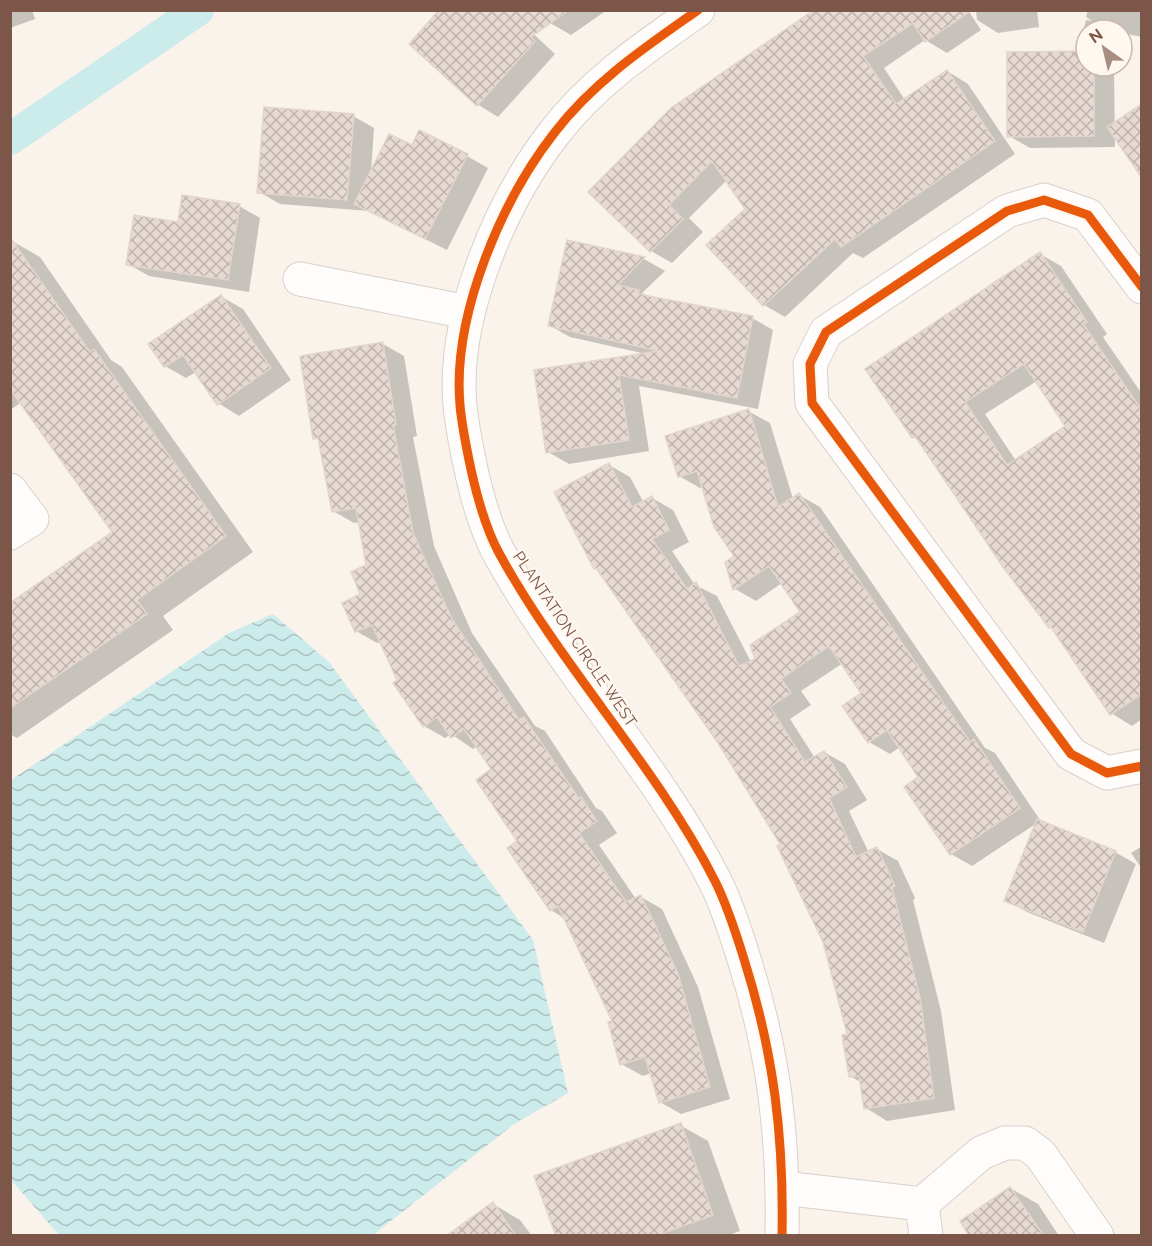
<svg xmlns="http://www.w3.org/2000/svg" width="1152" height="1246" viewBox="0 0 1152 1246" font-family="Raleway,sans-serif">
<defs>
<pattern id="water-waves" width="16" height="10" patternUnits="userSpaceOnUse" patternTransform="scale(1.5)"><rect width="16" height="10" fill="#ccebeb"/><path d="M0 5q4-4 8 0t8 0" fill="none" stroke="#abc1c0"/></pattern>
<pattern id="building-cross-hatch" width="8" height="8" patternUnits="userSpaceOnUse" patternTransform="scale(1.5)"><rect width="8" height="8" fill="#e6dad3"/><path d="M0 0l8 8M0 8l8-8" fill="none" stroke="#bfb4ad"/></pattern>
</defs>
<rect width="100%" height="100%" fill="#f9f3ec"/>
<polygon fill="url(#water-waves)" points="273,614 329,662 533,940 568,1093 514,1124 373,1235 59,1235 11,1180 11,780 229,633"/>
<g fill="#0003" fill-rule="evenodd">
<polygon points="10,10 32,10 35,19 10,28"/>
<polygon points="508,10 555,54 498,117 477,104"/>
<polygon points="541,10 607,10 571,35 550,23"/>
<polygon points="818,10 968,10 981,30 947,53 925,40 884,68 905,100 947,71 968,84 1015,154 863,258 853,253 785,317 764,305 747,209 727,180 689,218 703,232 672,263 651,251 590,192"/>
<polygon points="976,10 1037,10 1039,27 998,33 977,20"/>
<polygon points="1088,10 1142,10 1142,37 1122,33 1122,30 1086,30 1086,66 1114,66 1115,147 1030,148 1009,136 1077,56 1086,20 1092,21 1086,17"/>
<polygon points="353,116 374,128 371,173 412,147 467,156 488,168 447,250 369,211 280,204 259,192"/>
<polygon points="239,206 260,218 249,292 149,276 128,264 179,224"/>
<polygon points="12,241 40,257 111,360 122,367 253,552 163,616 173,630 17,738 10,734 10,604 114,533 22,402 10,410"/>
<polygon points="568,241 644,259 665,271 642,293 650,298 752,318 773,330 758,409 639,386 649,451 569,464 548,452 535,371 646,354 570,337 549,325"/>
<path d="M 1040,254 L 1061,266 L 1107,334 L 1103,337 L 1142,394 L 1142,719 L 1132,726 L 1111,713 L 920,441 L 913,437 ZM 1037,381 L 1068,426 L 1016,461 L 985,414 Z"/>
<polygon points="222,297 243,309 291,380 239,416 218,403 196,372 186,378 165,366"/>
<polygon points="383,344 404,356 417,436 413,437 434,546 472,633 535,726 545,731 596,808 602,811 617,833 599,845 636,899 641,897 662,909 698,987 730,1099 681,1114 660,1102 651,1073 643,1076 621,1064 614,1022 565,919 551,910 519,842 493,770 477,746 473,749 451,734 445,738 424,726 381,642 377,643 356,631 368,566 360,522 354,523 333,511 320,441 315,438"/>
<polygon points="748,411 770,423 793,499 799,495 820,507 985,748 995,753 1040,820 1115,852 1136,864 1104,943 1027,912 1006,900 1037,823 972,866 951,854 921,777 900,747 890,754 869,742 863,693 843,663 801,691 811,705 790,719 815,758 824,752 845,764 867,800 849,811 869,853 877,849 898,861 915,898 913,900 941,1011 955,1110 887,1121 866,1108 862,1083 850,1076 849,1036 824,942 783,845 719,742 600,571 595,568 609,465 630,477 644,503 652,498 673,510 689,542 672,551 695,585 717,596 751,662 757,660 802,612 782,583 756,601 735,589 736,556 704,487 700,488 679,476"/>
<polygon points="1142,846 1142,869 1131,853"/>
<polygon points="680,1125 708,1141 740,1231 726,1236 557,1236"/>
<polygon points="1010,1188 1038,1204 1059,1236 971,1236"/>
<polygon points="493,1204 520,1220 532,1236 448,1236"/>
</g>
<g fill="none" stroke-linecap="round" stroke-linejoin="round">
<polyline stroke="#ccebeb" stroke-width="32" points="10,139 198,10"/>
</g>
<g fill="url(#building-cross-hatch)" stroke="#e3d5ce" stroke-width="1.5" fill-rule="evenodd">
<polygon points="439,10 569,10 531,37 535,41 477,106 409,44"/>
<polygon points="814,10 972,10 925,42 913,23 863,56 896,104 947,70 995,141 841,247 835,239 763,306 706,245 745,209 712,161 669,205 683,219 650,252 588,192 671,108"/>
<polygon points="1086,51 1086,66 1094,66 1094,136 1007,137 1007,52"/>
<polygon points="1142,104 1142,178 1107,127"/>
<polygon points="264,107 354,114 347,200 257,193"/>
<polygon points="419,130 468,154 425,239 354,204 389,134 412,145"/>
<polygon points="182,195 240,204 228,280 126,265 134,215 178,222"/>
<polygon points="10,237 90,352 94,349 226,536 137,600 147,614 10,708 10,603 112,532 10,389"/>
<polygon points="567,240 645,257 618,285 639,290 638,294 753,316 737,398 619,375 629,440 546,453 534,370 659,351 548,326"/>
<path d="M 1040,252 L 1087,322 L 1083,324 L 1142,411 L 1142,694 L 1110,715 L 1051,627 L 1049,628 L 1003,567 L 915,436 L 912,438 L 865,369 ZM 1024,364 L 1065,426 L 1007,465 L 965,402 Z"/>
<polygon points="221,295 271,368 217,405 183,355 164,367 148,344"/>
<polygon points="383,342 396,425 393,425 413,533 452,619 519,720 524,717 579,799 581,797 597,821 579,833 626,902 641,895 678,974 710,1087 659,1103 645,1057 620,1065 608,1022 612,1021 558,906 550,911 507,848 517,841 476,780 491,769 464,729 451,738 437,717 423,727 393,683 397,680 372,625 355,632 342,603 360,594 351,572 366,565 356,508 332,512 318,438 313,439 300,356"/>
<polygon points="749,409 778,507 799,493 970,742 974,739 1020,808 950,855 904,787 918,777 887,730 868,743 842,706 861,693 829,646 781,679 791,693 770,707 805,762 824,751 847,787 829,798 856,857 877,847 895,886 892,888 920,998 934,1098 864,1109 859,1076 849,1077 842,1035 847,1034 823,942 777,846 780,844 718,743 596,568 594,569 554,492 609,463 632,507 652,496 669,530 652,539 687,589 696,582 739,666 755,659 750,645 800,612 769,566 733,590 725,562 734,556 714,527 697,471 678,477 665,436"/>
<polygon points="1037,819 1116,851 1083,932 1004,901"/>
<polygon points="681,1123 713,1215 655,1236 556,1236 534,1176"/>
<polygon points="1010,1187 1044,1236 969,1236 960,1221"/>
<polygon points="493,1202 516,1236 446,1236"/>
</g>
<g fill="none" stroke-linecap="round" stroke-linejoin="round">
<defs>
<g id="minor">
<path d="M 698,10 C 647,46 594,81 555,132 C 501,201 452,316 460,405 C 462,428 467,451 472,474 C 478,500 486,529 499,553 C 562,668 655,764 715,881 C 727,905 736,933 744,959 C 774,1054 784,1137 782,1236"/>
<polyline points="300,279 467,312"/>
<polyline points="1142,287 1088,215 1044,200 1007,211 826,332 810,364 812,403 1071,754 1107,773 1142,766"/>
<polyline points="10,490 32,519 10,533"/>
<polyline points="783,1188 922,1204"/>
<polyline points="926,1236 922,1204 981,1153 1005,1143 1025,1143 1040,1154 1097,1236"/>
</g>
</defs>
<use href="#minor" stroke="#d9d0ca" stroke-width="35"/>
<use href="#minor" stroke="#fefdfc" stroke-width="33"/>
<defs>
<g id="cycleway">
<path d="M 698,10 C 647,46 594,81 555,132 C 501,201 452,316 460,405 C 462,428 467,451 472,474 C 478,500 486,529 499,553 C 562,668 655,764 715,881 C 727,905 736,933 744,959 C 774,1054 784,1137 782,1236"/>
<polyline points="1142,287 1088,215 1044,200 1007,211 826,332 810,364 812,403 1071,754 1107,773 1142,766"/>
</g>
</defs>
<use href="#cycleway" stroke="#fff8f0" stroke-width="13"/>
<use href="#cycleway" stroke="#e8590c" stroke-width="9"/>
</g>
<g text-anchor="middle" dominant-baseline="central" stroke-width="4.5" stroke-linejoin="round" paint-order="stroke">
<g font-size="16" fill="#7c5648" stroke="#fff8f0">
<text transform="translate(575 639) rotate(56)">PLANTATION CIRCLE WEST</text>
</g>
</g>
<rect width="1152" height="1246" fill="none" stroke="#7c5648" stroke-width="24"/>
<g transform="translate(1104 48) rotate(326)"><circle r="28" fill="#fff8f0" stroke="#cbb7ad" stroke-width="1.5"/>
<path d="M0-4.5L10 22L0 15L-10 22Z" fill="#a88d81"/>
<text y="-9" font-size="16" font-weight="bold" text-anchor="middle" fill="#7c5648">N</text>
</g>
</svg>
